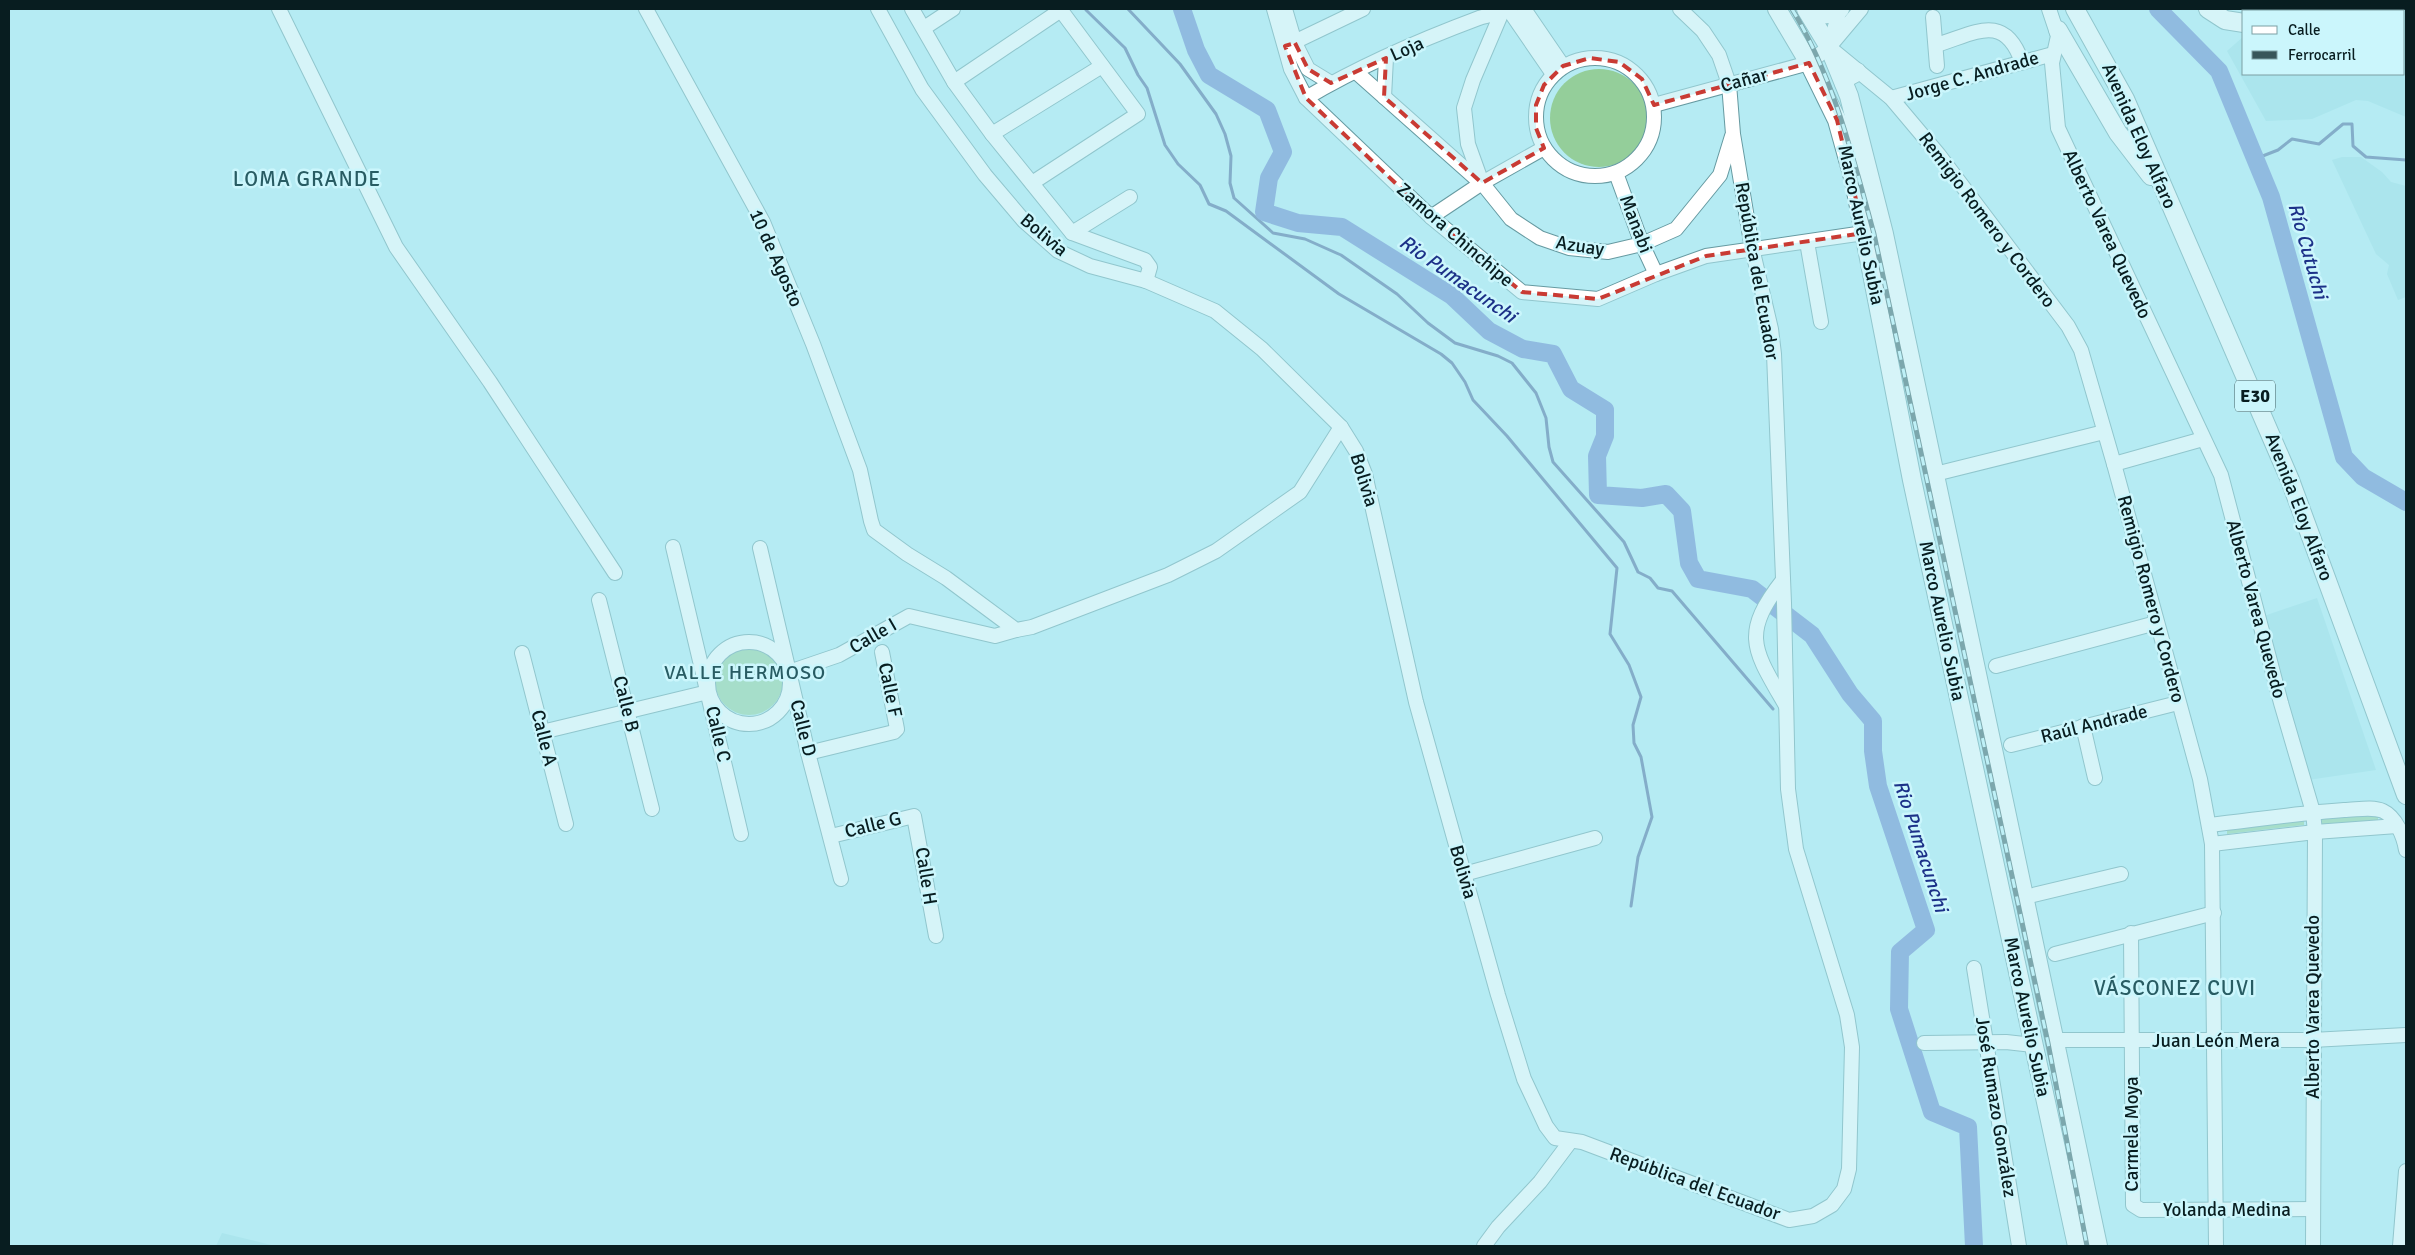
<svg xmlns="http://www.w3.org/2000/svg" width="2415" height="1255" viewBox="0 0 2415 1255" font-family="Signika,sans-serif">
<rect width="100%" height="100%" fill="#b5ebf3"/>
<g fill="#9fdee7">
<polygon points="2283,9 2406,9 2406,117 2368,101 2356,100 2312,119 2266,121 2227,51 2244,36 2244,74 2404,74 2404,11 2279,11"/>
<polygon points="2342,157 2361,157 2382,172 2391,182 2406,186 2406,297 2398,300 2387,274 2389,265 2376,254 2332,160"/>
<polygon points="2317,598 2376,770 2308,780 2264,616"/>
<polygon points="222,1233 275,1246 216,1246"/>
</g>
<g fill="#94ce9a">
<circle cx="1599" cy="118" r="49"/>
<circle cx="749" cy="681" r="34"/>
<polygon points="2378,815 2378,820 2319,825 2320,819"/>
<polygon points="2304,820 2304,825 2227,834 2227,829"/>
</g>
<g fill="none" stroke-linecap="round" stroke-linejoin="round">
<g stroke="#496398" stroke-width="3">
<polyline points="1128,9 1180,64 1216,114 1225,134 1231,156 1230,183 1234,198 1273,233 1305,239 1341,255 1397,294 1428,323 1455,343 1498,356 1512,363 1536,393 1546,418 1549,447 1553,462 1624,542 1638,572 1650,578 1658,588 1672,591 1773,709"/>
<polyline points="1086,10 1125,48 1138,75 1147,88 1165,145 1178,164 1200,185 1209,204 1226,211 1339,294 1441,354 1452,363 1465,382 1473,400 1507,436 1617,568 1610,634 1629,665 1641,697 1633,725 1634,743 1641,757 1652,817 1638,857 1631,906"/>
<polyline points="2255,159 2278,150 2292,139 2319,144 2343,124 2352,124 2353,146 2366,157 2406,160"/>
</g>
<g stroke="#6581cb" stroke-width="18">
<polyline points="1182,9 1196,50 1209,75 1267,110 1283,152 1269,178 1264,212 1298,223 1342,227 1452,296 1489,331 1523,349 1553,354 1571,389 1605,410 1605,436 1597,456 1598,495 1642,498 1666,494 1682,511 1689,563 1698,579 1752,589 1812,635 1850,694 1873,721 1873,751 1878,786 1926,930 1900,952 1899,1009 1932,1112 1968,1127 1974,1246"/>
<polyline points="2158,9 2219,71 2271,197 2344,457 2363,477 2406,502"/>
</g>
<defs>
<g id="minor">
<polyline points="279,9 396,247 490,382 615,573"/>
<polyline points="646,9 763,222 813,344 860,470 871,521 874,530 907,554 946,578 1016,630 1032,627 1168,575 1216,551 1300,492 1341,427"/>
<polyline points="878,9 922,89 985,175 1024,221 1058,251 1090,266 1146,281 1215,311 1262,349 1341,427 1356,451 1365,474 1416,702 1498,995 1524,1079 1546,1126 1555,1138 1582,1142 1789,1220 1813,1216 1832,1205 1844,1189 1849,1169 1852,1047 1847,1015 1796,849 1788,789 1784,603 1774,354 1771,329 1752,248 1733,134 1729,84 1719,55 1703,31 1680,9"/>
<polyline points="912,9 954,82 992,134 1072,233 1145,260 1150,267 1146,281"/>
<polyline points="1274,9 1291,69 1306,98 1431,217 1522,292 1598,299 1656,274 1706,256 1864,233"/>
<polyline points="1285,9 1295,43 1308,69 1331,83"/>
<polyline points="1524,9 1563,66"/>
<polyline points="2049,9 2058,36 2052,63 2058,128 2221,475 2281,703 2313,812 2315,832 2313,1246"/>
<polyline points="1509,10 1553,74"/>
<polyline points="1502,12 1473,80 1464,108 1468,144 1482,183 1511,219 1540,238 1569,248 1608,252 1642,244 1676,229 1720,175 1732,136"/>
<polyline points="1933,17 1937,66"/>
<polyline points="924,28 953,9"/>
<polyline points="1830,44 1840,9"/>
<polyline points="1288,45 1363,9"/>
<path d="M 1936,45 C 1974,34 2004,11 2022,62"/>
<polyline points="1830,48 1891,98 1939,155 2068,326 2081,350 2114,464 2200,779 2212,844 2216,1246"/>
<circle cx="1595" cy="117" r="59"/>
<polyline points="1356,72 1481,183"/>
<polyline points="954,82 1061,10"/>
<polyline points="1384,97 1386,58"/>
<path d="M 1306,98 C 1360,66 1420,40 1479,18 C 1489,15 1499,13 1509,10"/>
<polyline points="1891,98 2053,54"/>
<polyline points="1654,105 1809,63 1829,47 1861,9"/>
<polyline points="992,134 1102,66"/>
<polyline points="1616,173 1642,244 1656,274"/>
<polyline points="1032,183 1138,114 1060,9"/>
<polyline points="1431,217 1482,183 1544,148"/>
<polyline points="1072,233 1130,197"/>
<polyline points="1807,242 1821,322"/>
<polyline points="2114,464 2203,439"/>
<polyline points="1935,474 2104,432"/>
<polyline points="673,547 741,834"/>
<polyline points="760,548 808,753 841,879"/>
<path d="M 1783,580 C 1740,635 1754,650 1786,706"/>
<polyline points="599,600 652,809"/>
<circle cx="749" cy="683" r="41"/>
<polyline points="522,653 566,824"/>
<polyline points="1996,666 2156,623"/>
<polyline points="789,672 839,655 909,616 995,636 1016,630"/>
<polyline points="2083,726 2095,778"/>
<polyline points="542,732 708,692"/>
<polyline points="2011,745 2178,703"/>
<polyline points="808,753 894,732 897,729 882,652"/>
<path d="M 2210,825 C 2254,820 2299,813 2344,810 C 2356,810 2372,806 2383,811 C 2396,817 2404,837 2406,850"/>
<polyline points="831,836 914,816 936,936"/>
<polyline points="2212,844 2315,832 2397,826"/>
<polyline points="1464,874 1595,838"/>
<polyline points="2025,897 2121,874"/>
<polyline points="2131,933 2133,1205 2141,1210 2313,1209"/>
<polyline points="2055,954 2214,913"/>
<polyline points="1974,968 2019,1246"/>
<polyline points="2055,1040 2312,1040 2406,1035"/>
<polyline points="1924,1043 2006,1042 2033,1045"/>
<polyline points="1484,1246 1498,1227 1540,1182 1570,1142"/>
<polyline points="2400,1246 2406,1171"/>
</g>
<g id="major">
<polyline points="1777,9 1809,63 1837,120 1854,181 1912,480 2077,1246"/>
<polyline points="1806,9 1829,47 1849,96 1884,234 2098,1246"/>
<path d="M 1807,9 C 1816,18 1830,15 1840,9"/>
<polyline points="2075,9 2125,99 2290,480 2406,795"/>
<polyline points="2208,9 2225,20 2244,23"/>
<polyline points="2270,11 2274,9"/>
<polyline points="2058,30 2118,133 2151,176"/>
<polyline points="1844,83 1846,78 1857,72"/>
</g>
</defs>
<use href="#minor" stroke="#669aa1" stroke-width="16"/>
<use href="#major" stroke="#669aa1" stroke-width="20"/>
<use href="#minor" stroke="#fff" stroke-width="14"/>
<use href="#major" stroke="#fff" stroke-width="18"/>
<defs>
<path id="rail" d="M 1792,9 C 1834,78 1853,157 1874,234 L 2048,1043 L 2087,1246"/>
</defs>
<use href="#rail" stroke="#38565a" stroke-width="5"/>
<use href="#rail" stroke="#cbf6fc" stroke-width="3" stroke-dasharray="9" stroke-linecap="butt"/>
</g>
<path d="M0 0H2415V1255H0ZM 1295,43 L 1308,69 L 1331,83 L 1386,58 L 1384,97 L 1482,183 L 1544,148 L 1536,128 L 1536,105 L 1544,85 L 1563,66 L 1590,58 L 1619,62 L 1642,79 L 1654,105 L 1809,63 L 1837,120 L 1864,233 L 1706,256 L 1598,299 L 1522,292 L 1431,217 L 1306,98 L 1285,46 Z" fill="#b5ebf3" fill-opacity=".55" fill-rule="evenodd"/>
<path fill="none" stroke="#c93b34" stroke-width="4" stroke-dasharray="10 6" stroke-linejoin="round" d="M 1295,43 L 1308,69 L 1331,83 L 1386,58 L 1384,97 L 1482,183 L 1544,148 L 1536,128 L 1536,105 L 1544,85 L 1563,66 L 1590,58 L 1619,62 L 1642,79 L 1654,105 L 1809,63 L 1837,120 L 1864,233 L 1706,256 L 1598,299 L 1522,292 L 1431,217 L 1306,98 L 1285,46 Z"/>
<g text-anchor="middle" dominant-baseline="central" stroke-width="5" stroke-linejoin="round" paint-order="stroke">
<rect fill="#cbf6fc" stroke="#425e62" stroke-width="1" x="2235" y="380.5" width="40" height="31" rx="4"/>
<g font-size="18" font-weight="bold" fill="#081d20">
<text x="2255" y="396">E30</text>
</g>
<g font-size="19" fill="#081d20" stroke="#cbf6fc">
<text transform="translate(1407 49) rotate(-24)">Loja</text>
<text transform="translate(1972 76) rotate(-16)">Jorge C. Andrade</text>
<text transform="translate(1744 80) rotate(-15)">Cañar</text>
<text transform="translate(2139 136) rotate(66)">Avenida Eloy Alfaro</text>
<text transform="translate(1987 220) rotate(53)">Remigio Romero y Cordero</text>
<text transform="translate(1636 224) rotate(69)">Manabi</text>
<text transform="translate(1861 225) rotate(78)">Marco Aurelio Subia</text>
<text transform="translate(2107 234) rotate(65)">Alberto Varea Quevedo</text>
<text transform="translate(1044 235) rotate(40)">Bolivia</text>
<text transform="translate(1455 235) rotate(41)">Zamora Chinchipe</text>
<text transform="translate(1580 246) rotate(9)">Azuay</text>
<text transform="translate(776 258) rotate(66)">10 de Agosto</text>
<text transform="translate(1757 271) rotate(80)">República del Ecuador</text>
<text transform="translate(1364 480) rotate(73)">Bolivia</text>
<text transform="translate(2299 507) rotate(69)">Avenida Eloy Alfaro</text>
<text transform="translate(2151 599) rotate(75)">Remigio Romero y Cordero</text>
<text transform="translate(2256 609) rotate(75)">Alberto Varea Quevedo</text>
<text transform="translate(1942 621) rotate(78)">Marco Aurelio Subia</text>
<text transform="translate(873 636) rotate(-30)">Calle I</text>
<text transform="translate(890 690) rotate(78)">Calle F</text>
<text transform="translate(626 704) rotate(76)">Calle B</text>
<text transform="translate(2094 724) rotate(-14)">Raúl Andrade</text>
<text transform="translate(803 728) rotate(76)">Calle D</text>
<text transform="translate(718 734) rotate(77)">Calle C</text>
<text transform="translate(544 738) rotate(76)">Calle A</text>
<text transform="translate(873 825) rotate(-14)">Calle G</text>
<text transform="translate(1463 872) rotate(74)">Bolivia</text>
<text transform="translate(926 876) rotate(81)">Calle H</text>
<text transform="translate(2313 1007) rotate(-90)">Alberto Varea Quevedo</text>
<text transform="translate(2027 1017) rotate(78)">Marco Aurelio Subia</text>
<text x="2216" y="1041">Juan León Mera</text>
<text transform="translate(1996 1107) rotate(81)">José Rumazo González</text>
<text transform="translate(2132 1134) rotate(-90)">Carmela Moya</text>
<text transform="translate(1695 1184) rotate(20)">República del Ecuador</text>
<text x="2227" y="1210">Yolanda Medina</text>
</g>
<g font-size="20" font-style="italic" fill="#1c3188" stroke="#cbf6fc">
<text transform="translate(2308 251) rotate(74)">Río Cutuchi</text>
<text transform="translate(1458 279) rotate(35)">Rio Pumacunchi</text>
<text transform="translate(1921 846) rotate(72)">Rio Pumacunchi</text>
</g>
<g font-size="20" letter-spacing="1" fill="#285c63" stroke="#cbf6fc">
<text x="745" y="672">VALLE HERMOSO</text>
</g>
<g font-size="21" letter-spacing="1" fill="#285c63" stroke="#cbf6fc">
<text x="307" y="179">LOMA GRANDE</text>
<text x="2175" y="988">VÁSCONEZ CUVI</text>
</g>
</g>
<rect width="2415" height="1255" fill="none" stroke="#081d20" stroke-width="20"/>
<rect x="2242" y="10" width="162" height="65" fill="#cbf6fc" stroke="#7d9fa4"/>
<rect x="2252" y="26" width="25" height="8" fill="#ffffff" stroke="#7d9fa4"/>
<text x="2288" y="35" font-size="15" fill="#081d20">Calle</text>
<rect x="2252" y="51" width="25" height="8" fill="#38565a" stroke="#7d9fa4"/>
<text x="2288" y="60" font-size="15" fill="#081d20">Ferrocarril</text>
</svg>
